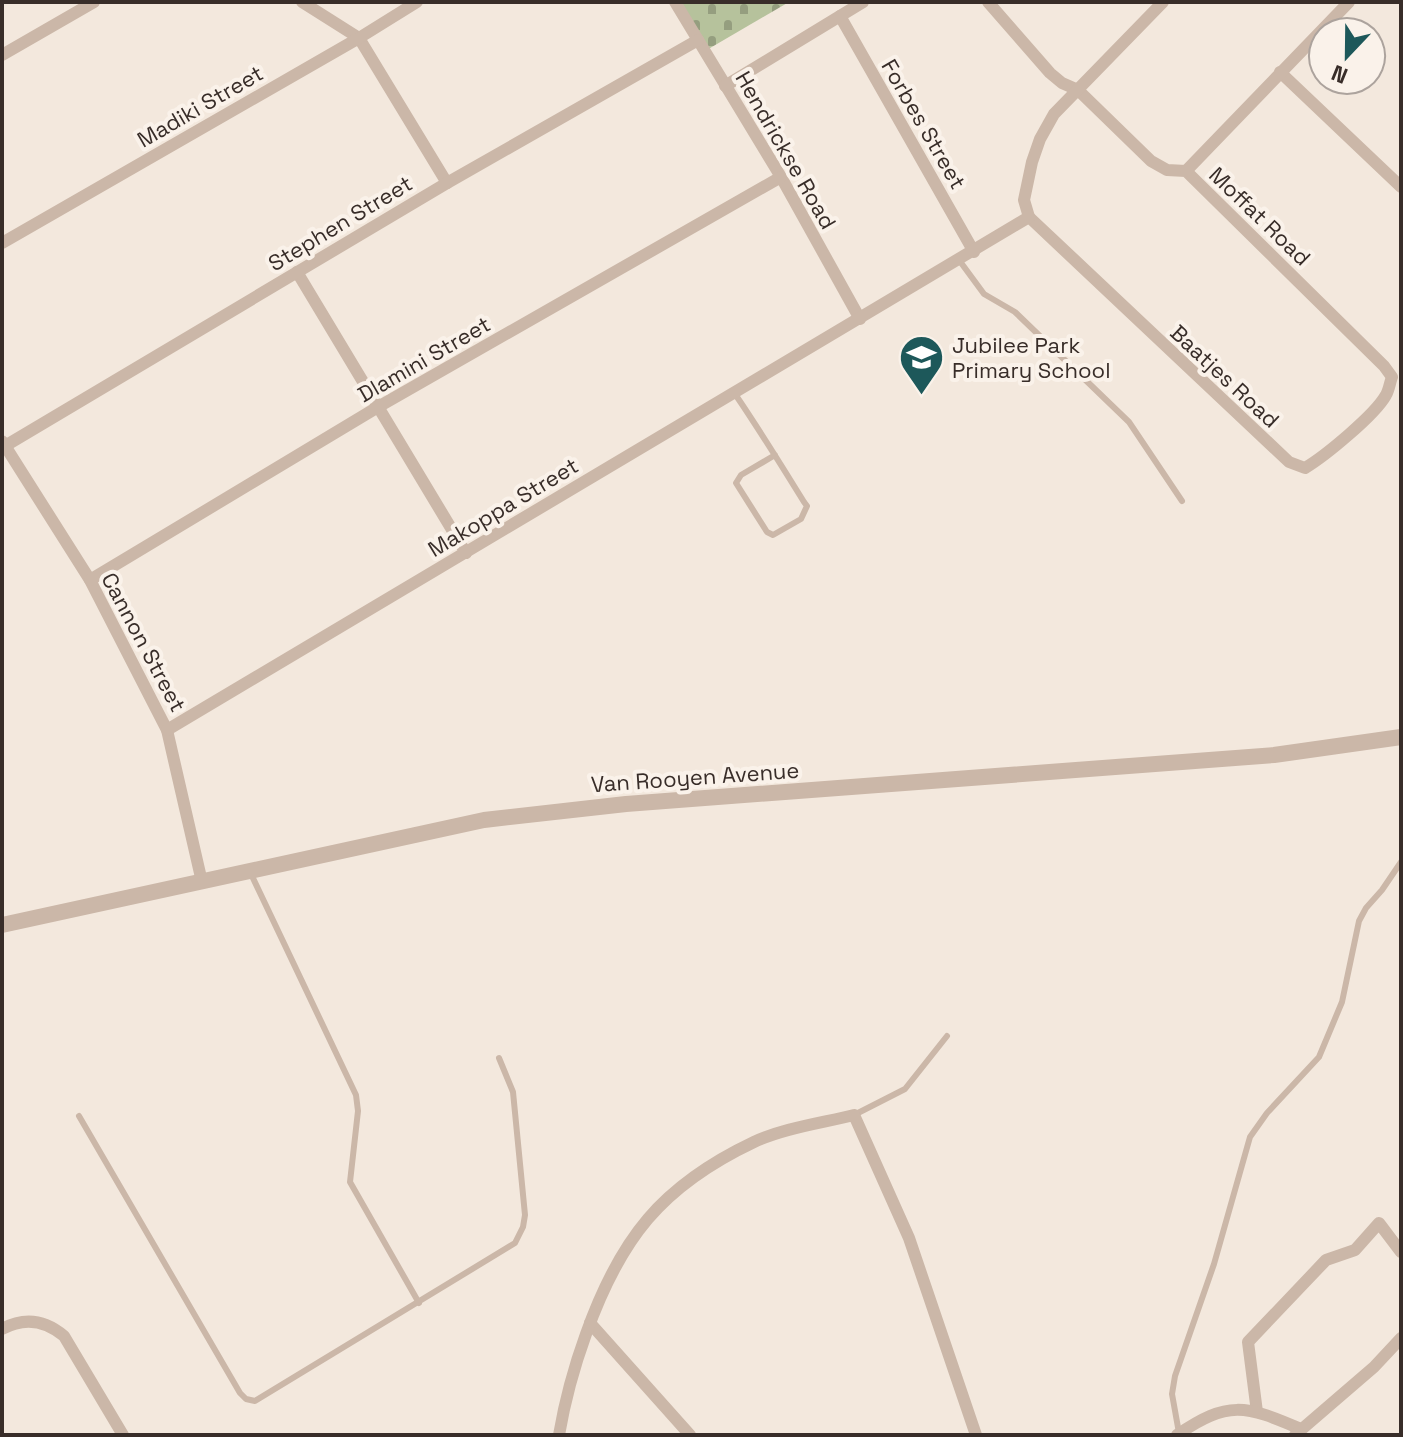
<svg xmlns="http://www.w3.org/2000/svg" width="1403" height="1437" viewBox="0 0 1403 1437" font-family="'Space Grotesk',sans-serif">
<defs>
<pattern id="cemetery-stones" width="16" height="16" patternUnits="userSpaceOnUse" patternTransform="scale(2)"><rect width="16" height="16" fill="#b6c29c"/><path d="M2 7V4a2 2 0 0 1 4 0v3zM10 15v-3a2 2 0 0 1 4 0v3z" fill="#959e7f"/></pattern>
</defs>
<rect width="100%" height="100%" fill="#f3e8dd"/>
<polygon fill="url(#cemetery-stones)" points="675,2 789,2 705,51"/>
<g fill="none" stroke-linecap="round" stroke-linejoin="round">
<g stroke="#cbb7a8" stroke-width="6">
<polyline points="959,260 984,294 1015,312 1129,422 1182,501"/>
<path d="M 735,394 C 759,429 781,465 804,502 L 807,506 L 801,519 L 773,535 L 767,532 L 736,483 L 741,475 L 775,455"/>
<polyline points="251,874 356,1095 358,1111 350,1182 419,1303"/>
<polyline points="854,1115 905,1089 947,1036"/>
<polyline points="79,1116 240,1393 246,1399 255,1401 515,1243 523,1227 525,1215 513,1092 499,1058"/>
<polyline points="1179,1433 1172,1394 1175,1376 1214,1264 1250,1137 1267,1113 1319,1057 1342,1002 1359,921 1366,908 1382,890 1401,862"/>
</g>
<g stroke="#cbb7a8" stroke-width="12">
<polyline points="302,2 359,38 447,183"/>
<polyline points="675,2 781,177 860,319"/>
<path d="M 988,2 L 1050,73 L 1062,83 L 1078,90 L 1151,161 L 1167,170 L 1186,171 L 1384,366 L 1392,377 C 1390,382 1389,390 1386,395 C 1375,415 1325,456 1305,468 L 1289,462 L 1029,217"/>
<polyline points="840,16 974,252"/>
<polyline points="2,55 94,2"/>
<polyline points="1280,72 1401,187"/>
<polyline points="725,86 863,2"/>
<polyline points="1186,171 1349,2"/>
<polyline points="2,243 359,38 417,2"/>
<polyline points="297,272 466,553"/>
<polyline points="2,441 90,580 167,730 202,882"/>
<polyline points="5,446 447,183 698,40"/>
<polyline points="90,580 378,407 781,177"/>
<polyline points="167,730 1029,217 1024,200 1032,162 1040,139 1054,114 1163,2"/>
<polyline points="590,1323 690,1435"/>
<path d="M 2,1329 C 24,1317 45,1320 64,1336 L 123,1435"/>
<polyline points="1257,1412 1248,1342 1326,1260 1355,1250 1379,1223 1401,1252"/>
<path d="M 559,1435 C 565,1400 574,1367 586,1334 C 620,1239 661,1186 754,1142 C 784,1128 822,1123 854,1115 L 909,1238 L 976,1435"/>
<path d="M 1177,1435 C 1228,1400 1245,1405 1301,1429"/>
<polyline points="1295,1435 1374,1367 1401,1338"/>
</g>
<polyline stroke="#cbb7a8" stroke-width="16" points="2,925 484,820 626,804 1274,755 1401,737"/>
</g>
<defs>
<symbol id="school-pin" viewBox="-11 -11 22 30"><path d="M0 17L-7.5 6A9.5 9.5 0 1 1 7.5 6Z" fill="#1d585a" stroke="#faf2ea"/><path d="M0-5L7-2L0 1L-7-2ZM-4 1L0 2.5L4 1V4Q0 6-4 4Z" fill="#fff"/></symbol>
</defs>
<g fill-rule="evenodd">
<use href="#school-pin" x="896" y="332" width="51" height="69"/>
</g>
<g text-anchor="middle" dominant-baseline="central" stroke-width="8" stroke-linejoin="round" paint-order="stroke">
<g font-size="22" fill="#382d29" stroke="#faf2ea">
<text transform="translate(200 106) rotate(-30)">Madiki Street</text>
<text transform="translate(924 124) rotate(60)">Forbes Street</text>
<text transform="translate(786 150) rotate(60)">Hendrickse Road</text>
<text transform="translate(1260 216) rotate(44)">Moffat Road</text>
<text transform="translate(340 223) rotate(-31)">Stephen Street</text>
<text transform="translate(424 359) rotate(-30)">Dlamini Street</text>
<text transform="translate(1225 376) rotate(43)">Baatjes Road</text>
<text transform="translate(503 507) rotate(-31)">Makoppa Street</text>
<text transform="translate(144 642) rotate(62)">Cannon Street</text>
<text transform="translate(695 777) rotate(-4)">Van Rooyen Avenue</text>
</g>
<g font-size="22" fill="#382d29" stroke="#faf2ea" text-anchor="start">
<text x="952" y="345">Jubilee Park<tspan x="952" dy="25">Primary School</tspan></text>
</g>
</g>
<rect width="1403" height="1437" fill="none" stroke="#382d29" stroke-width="8"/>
<g transform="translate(1347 56) rotate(202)"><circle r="38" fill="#faf2ea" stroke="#aca39d" stroke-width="2"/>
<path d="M0-6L14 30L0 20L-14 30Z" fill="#1d585a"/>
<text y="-12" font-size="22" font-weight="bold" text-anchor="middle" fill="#382d29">N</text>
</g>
</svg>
